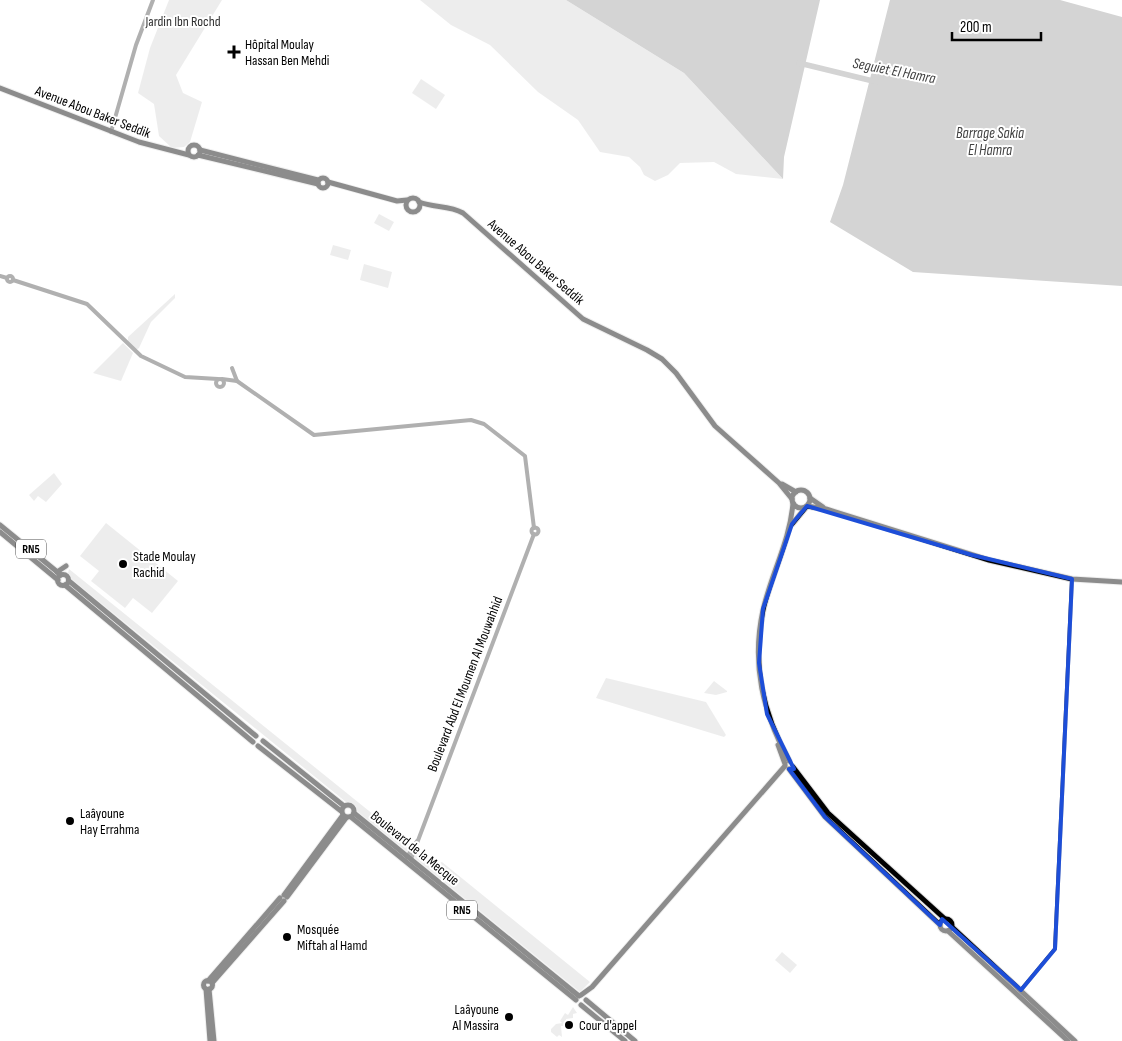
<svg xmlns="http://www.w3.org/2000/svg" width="1122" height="1041" viewBox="0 0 1122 1041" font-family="'Sofia Sans Condensed',sans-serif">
<rect width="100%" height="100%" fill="#fff"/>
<g fill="#d8d8d8">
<polygon points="169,0 222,0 176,75 183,93 202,102 190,142 184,147 172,148 159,136 154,104 138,93 150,48"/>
<polygon points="420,0 566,0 684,73 783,179 736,174 714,162 680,163 668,175 655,181 644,175 640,167 629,157 600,152 578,120 538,92 490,45 451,25"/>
<polygon points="421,79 445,95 436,109 412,93"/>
<polygon points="379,214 394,222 389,231 374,223"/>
<polygon points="333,245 351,250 348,260 330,255"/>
<polygon points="364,264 392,272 388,288 360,280"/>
<polygon points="175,294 175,298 151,322 139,348 136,350 128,341 128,337"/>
<polygon points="123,343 133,353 121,381 93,373"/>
<polygon points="54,473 62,484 46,502 38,496 34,501 29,495"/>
<polygon points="106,523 178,581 152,613 133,598 125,608 91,581 99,571 80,556"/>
<polygon points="69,569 436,865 442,862 590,982 580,992 70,578 68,573"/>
<polygon points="606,678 706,702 726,735 724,737 596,698"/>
<polygon points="714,681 727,691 727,692 716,695 704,693"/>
<polygon points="782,952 797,965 790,973 775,960"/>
<polygon points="573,1007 577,1013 573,1014 573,1018 566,1019 566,1026 561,1026 562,1037 559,1035 557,1037 551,1032 551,1029 556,1024 562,1023 560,1021 565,1013 568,1015"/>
</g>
<g fill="#9f9f9f">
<polygon points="566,0 820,0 784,157 783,179 684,73"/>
<polygon points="890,0 1060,0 1122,17 1122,286 913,272 830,222 843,185"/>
</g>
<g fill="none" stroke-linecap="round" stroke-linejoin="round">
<polyline stroke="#9f9f9f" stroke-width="5.5" points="799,63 877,82"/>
<defs>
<g id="major">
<polyline points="0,88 139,142 189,155"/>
<circle cx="194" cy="151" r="6"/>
<polyline points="200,150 318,180"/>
<polyline points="198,155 318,184"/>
<circle cx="323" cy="183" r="5"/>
<polyline points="328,182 397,201 407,200"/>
<circle cx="413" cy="205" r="7"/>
<path d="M 419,202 C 434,208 449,205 463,213 L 583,319 L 647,350 L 662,359 L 676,373 L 715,426 L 779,483 L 792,499"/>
<polyline points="782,484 796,492"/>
<circle cx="801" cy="499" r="9"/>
<polyline points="810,498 823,507"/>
<polyline points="807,506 826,509 989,560 1072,579 1122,582"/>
<polyline points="792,524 806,507"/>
<polyline points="0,525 61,575"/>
<polyline points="0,532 58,580"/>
<polyline points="57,572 66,566"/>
<circle cx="63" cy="580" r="5.5"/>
<polyline points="69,581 256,736"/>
<polyline points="65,585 253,742"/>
<polyline points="263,741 344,806"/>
<polyline points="778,745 785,764"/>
<polyline points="258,746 341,811"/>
<path d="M 789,761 C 763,713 751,665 763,610 C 771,574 790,541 793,503"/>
<polyline points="793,767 828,813 945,919"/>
<polyline points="789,769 825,817 940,925"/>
<circle cx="348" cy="811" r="6"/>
<polyline points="354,813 579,996"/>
<polyline points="351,817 576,1000"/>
<polyline points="284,895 343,815"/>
<polyline points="287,897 346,818"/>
<circle cx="946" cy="925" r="6"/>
<polyline points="952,927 1075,1041"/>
<polyline points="948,931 1068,1041"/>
<circle cx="208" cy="985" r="4.5"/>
<polyline points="208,981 280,898"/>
<polyline points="212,983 284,901"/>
<polyline points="206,989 210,1041"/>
<polyline points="209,989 214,1041"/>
<polyline points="581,995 592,987 785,766"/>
<polyline points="586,1000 635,1041"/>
<polyline points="581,1005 625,1041"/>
</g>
</defs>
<use href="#major" stroke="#dbdbdb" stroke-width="7"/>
<g stroke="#515151" stroke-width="4">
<polyline points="111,132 136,45 153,0"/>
<polyline points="0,276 7,278"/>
<circle cx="10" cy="279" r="3"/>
<polyline points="13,280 87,304 141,356 185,377 218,379"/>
<polyline points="232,368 237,381"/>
<circle cx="220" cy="383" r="4"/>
<polyline points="222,379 237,381 314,435 471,420 484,424 525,456 534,528"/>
<circle cx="535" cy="531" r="3.5"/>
<polyline points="407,857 417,841"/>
<polyline points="411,859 534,534"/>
<polyline points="1021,990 1055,949 1072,579"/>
</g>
<use href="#major" stroke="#000" stroke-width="5"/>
</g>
<path d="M0 0H1122V1041H0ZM 807,506 L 972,555 L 1072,579 L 1055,949 L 1021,990 L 942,919 L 940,925 L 825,817 L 789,769 L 794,769 L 767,714 L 759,663 L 763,609 L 792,524 Z" fill="#fff" fill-opacity=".55" fill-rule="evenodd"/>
<path fill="none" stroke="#1d4ed8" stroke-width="4" stroke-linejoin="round" d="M 807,506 L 972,555 L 1072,579 L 1055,949 L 1021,990 L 942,919 L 940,925 L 825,817 L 789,769 L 794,769 L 767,714 L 759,663 L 763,609 L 792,524 Z"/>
<g fill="#000" stroke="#fff" stroke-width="2">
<path d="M231.5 44.5h5v5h5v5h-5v5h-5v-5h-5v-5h5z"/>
<circle cx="123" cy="564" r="5"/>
<circle cx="70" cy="821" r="5"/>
<circle cx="287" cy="937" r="5"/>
<circle cx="509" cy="1017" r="5"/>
<circle cx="569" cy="1025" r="5"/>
</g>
<g text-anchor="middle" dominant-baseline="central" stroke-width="4" stroke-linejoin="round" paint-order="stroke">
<g fill="#fff" stroke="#4c4c4c" stroke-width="1">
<rect x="16" y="539.5" width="30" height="19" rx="4"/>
<rect x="447" y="900.5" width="30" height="19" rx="4"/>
</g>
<g font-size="12" font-weight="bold" fill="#000">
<text x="31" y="549">RN5</text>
<text x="462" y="910">RN5</text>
</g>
<g font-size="14" fill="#2f2f2f" stroke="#fff">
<text x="183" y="21">Jardin Ibn Rochd</text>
</g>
<g font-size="14" fill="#000" stroke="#fff" text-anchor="start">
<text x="245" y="44">Hôpital Moulay<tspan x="245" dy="16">Hassan Ben Mehdi</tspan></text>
<text x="133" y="556">Stade Moulay<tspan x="133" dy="16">Rachid</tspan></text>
<text x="80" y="813">Laâyoune<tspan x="80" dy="16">Hay Errahma</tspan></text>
<text x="297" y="929">Mosquée<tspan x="297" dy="16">Miftah al Hamd</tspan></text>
<text x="499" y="1009" text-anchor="end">Laâyoune<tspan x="499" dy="16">Al Massira</tspan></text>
<text x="579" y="1025">Cour d'appel</text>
</g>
<g font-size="14" fill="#000" stroke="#fff">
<text transform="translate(93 112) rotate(21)">Avenue Abou Baker Seddik</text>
<text transform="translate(536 262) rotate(41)">Avenue Abou Baker Seddik</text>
<text transform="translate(465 684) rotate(-69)">Boulevard Abd El Moumen Al Mouwahhid</text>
<text transform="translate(415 848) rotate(39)">Boulevard de la Mecque</text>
</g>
<g font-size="15" font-style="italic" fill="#404040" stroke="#fff">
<text transform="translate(894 71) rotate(11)">Seguiet El Hamra</text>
<text x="990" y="133">Barrage Sakia<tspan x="990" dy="17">El Hamra</tspan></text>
</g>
</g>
<path d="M952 32v8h89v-8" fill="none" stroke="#000000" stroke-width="2.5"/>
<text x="960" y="32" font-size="15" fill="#000000" stroke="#ffffff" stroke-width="4" paint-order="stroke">200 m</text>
</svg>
